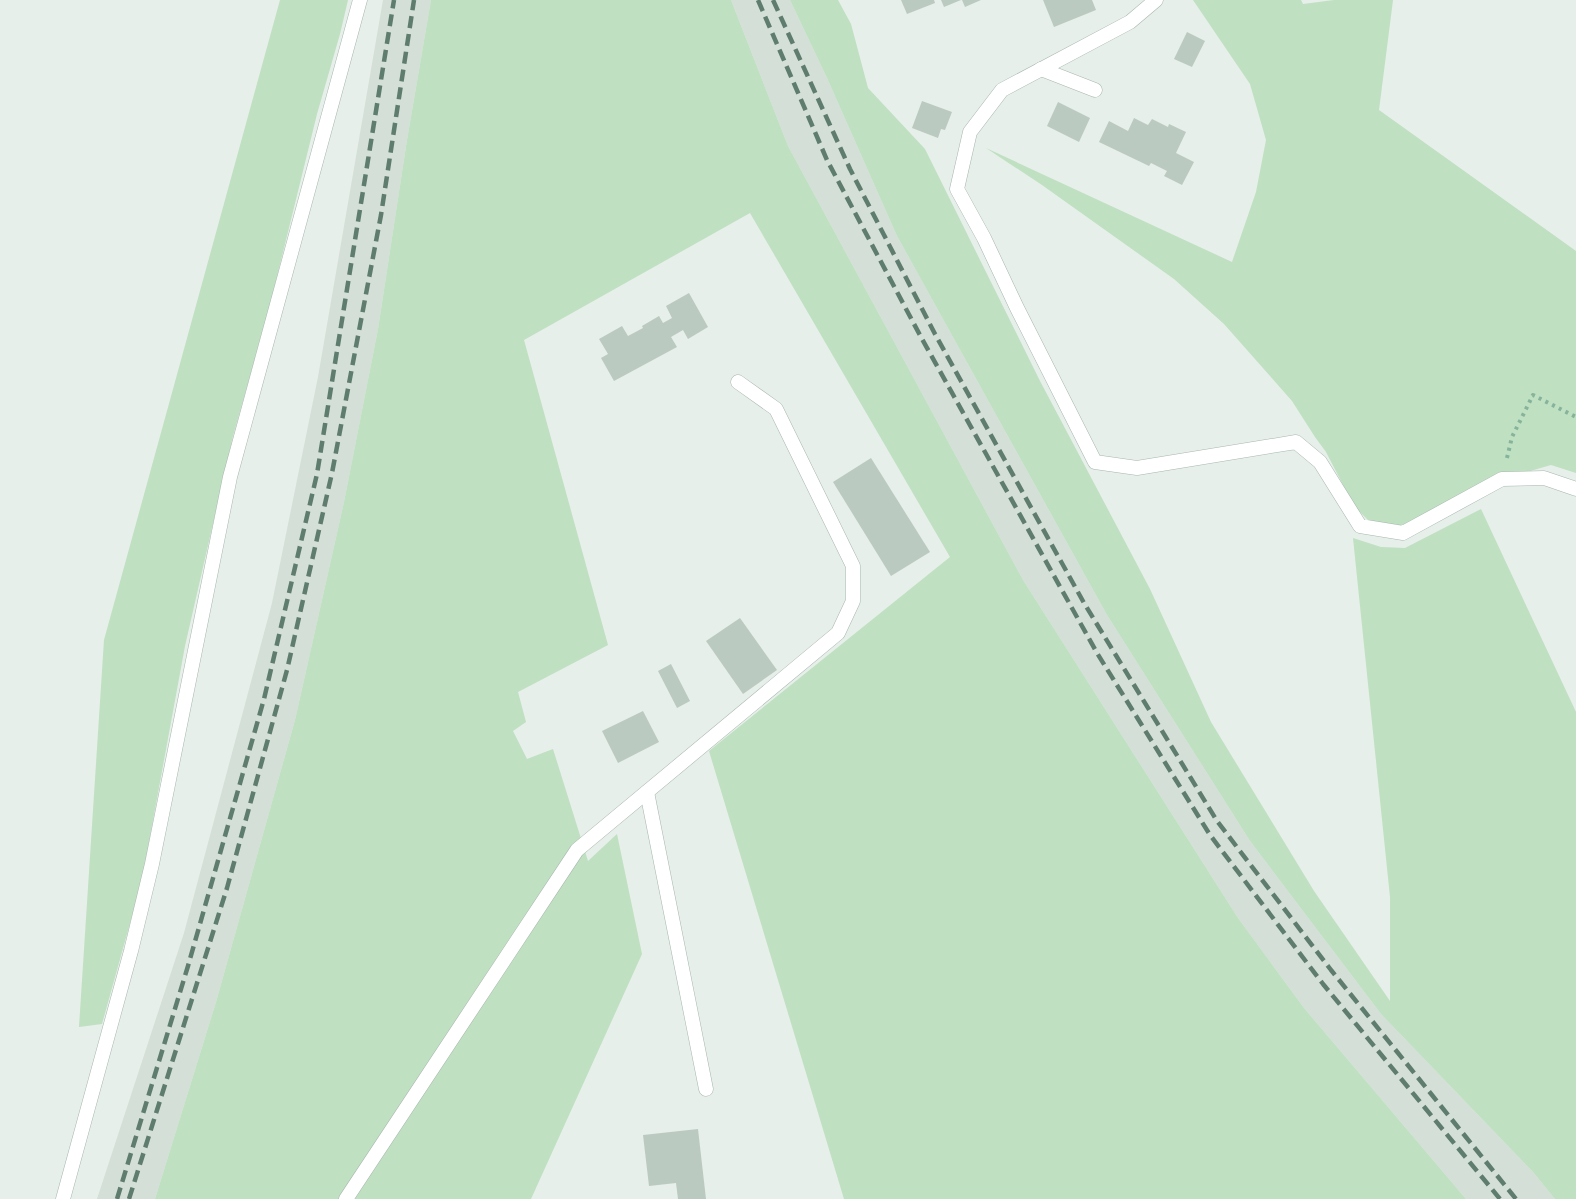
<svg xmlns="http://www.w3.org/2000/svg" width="1576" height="1199" viewBox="0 0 1576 1199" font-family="'Fira Sans Condensed',sans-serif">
<rect width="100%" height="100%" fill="#e6efe9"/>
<g fill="#d4dfd7">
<polygon points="383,0 431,0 407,140 378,329 344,502 295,720 216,1002 155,1199 97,1199 184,933 272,603 318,377"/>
<polygon points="731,0 790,0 827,78 897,236 1107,615 1250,841 1381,1014 1533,1172 1555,1199 1466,1199 1304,1008 1238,918 1023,580 788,146"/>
</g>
<g fill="#bfe0c1">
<polygon points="280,0 348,0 340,34 317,114 270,305 233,436 185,646 142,880 102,1024 79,1027 104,640"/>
<polygon points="431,0 731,0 788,146 1023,580 1238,918 1304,1008 1466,1199 844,1199 709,751 950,557 750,213 524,340 608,645 518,692 526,722 513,731 527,759 553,749 588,861 617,834 642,954 531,1199 155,1199 216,1002 295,720 344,502 378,329 407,140"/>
<polygon points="790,0 838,0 851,24 868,88 925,149 1040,381 1150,589 1211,722 1314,891 1390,1001 1390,897 1353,538 1381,547 1405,548 1481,509 1576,712 1576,1199 1555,1199 1533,1172 1381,1014 1250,841 1107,615 897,236 827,78"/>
<polygon points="1193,0 1301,0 1303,4 1334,0 1393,0 1379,110 1576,251 1576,473 1551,465 1502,479 1408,525 1388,527 1370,522 1354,506 1326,452 1315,437 1292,401 1224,324 1174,279 1042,185 986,148 1232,262 1256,192 1266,140 1250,84"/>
</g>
<g fill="#bbcac1">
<polygon points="901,0 934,0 935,3 907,14"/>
<polygon points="941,0 961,0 944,7"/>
<polygon points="962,0 981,0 965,7"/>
<polygon points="1043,0 1092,0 1096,10 1054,27"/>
<polygon points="1187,32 1205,41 1192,67 1174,59"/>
<polygon points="922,101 952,112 945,130 941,129 938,138 912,128"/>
<polygon points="1058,102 1090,118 1079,142 1047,126"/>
<polygon points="1134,118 1148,125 1152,119 1168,127 1169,124 1186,132 1176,153 1194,162 1182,185 1164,176 1167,171 1151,163 1149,166 1099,142 1109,121 1128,131"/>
<polygon points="689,293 708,327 688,339 683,330 671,337 677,347 614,381 601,358 608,354 599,339 622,326 628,336 643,328 642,326 659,316 663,323 672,318 666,306"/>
<polygon points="871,458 930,552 891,576 833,482"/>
<polygon points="740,618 777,670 743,694 706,641"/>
<polygon points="671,664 690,701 677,708 658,671"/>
<polygon points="643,711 659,742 618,763 602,731"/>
<polygon points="698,1129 706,1199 678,1199 676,1183 649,1186 643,1135"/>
</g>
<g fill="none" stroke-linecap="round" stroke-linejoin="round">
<defs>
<g id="lane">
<polyline points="1156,0 1130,22 1002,90 970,132 957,189 984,238 1017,308 1095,462 1137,468 1296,442 1320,462 1360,526 1403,533 1502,479 1544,478 1576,489"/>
<polyline points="1041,69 1095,90"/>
<polyline points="647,792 706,1089"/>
<polyline points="63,1199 131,951 152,864 230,477 360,0"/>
<polyline points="346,1199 577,850 838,633 853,601 853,566 776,409 738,382"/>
</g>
</defs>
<use href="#lane" stroke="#a8b7af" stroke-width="15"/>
<polyline stroke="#86b39b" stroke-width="4" stroke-dasharray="3 4.5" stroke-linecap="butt" points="1507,458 1512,437 1533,395 1576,417"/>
<use href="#lane" stroke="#fff" stroke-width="14"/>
<g stroke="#5f7d6e" stroke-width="4.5" stroke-dasharray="12 6" stroke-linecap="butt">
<polyline points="758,0 827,160 922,339 1097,653 1210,835 1323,984 1500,1199"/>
<polyline points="773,0 850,169 935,334 1084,603 1217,821 1331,970 1516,1199"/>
<polyline points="117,1199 188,966 264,699 317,474 394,0"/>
<polyline points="129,1199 227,888 287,670 332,473 381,215 414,0"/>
</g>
</g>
</svg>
